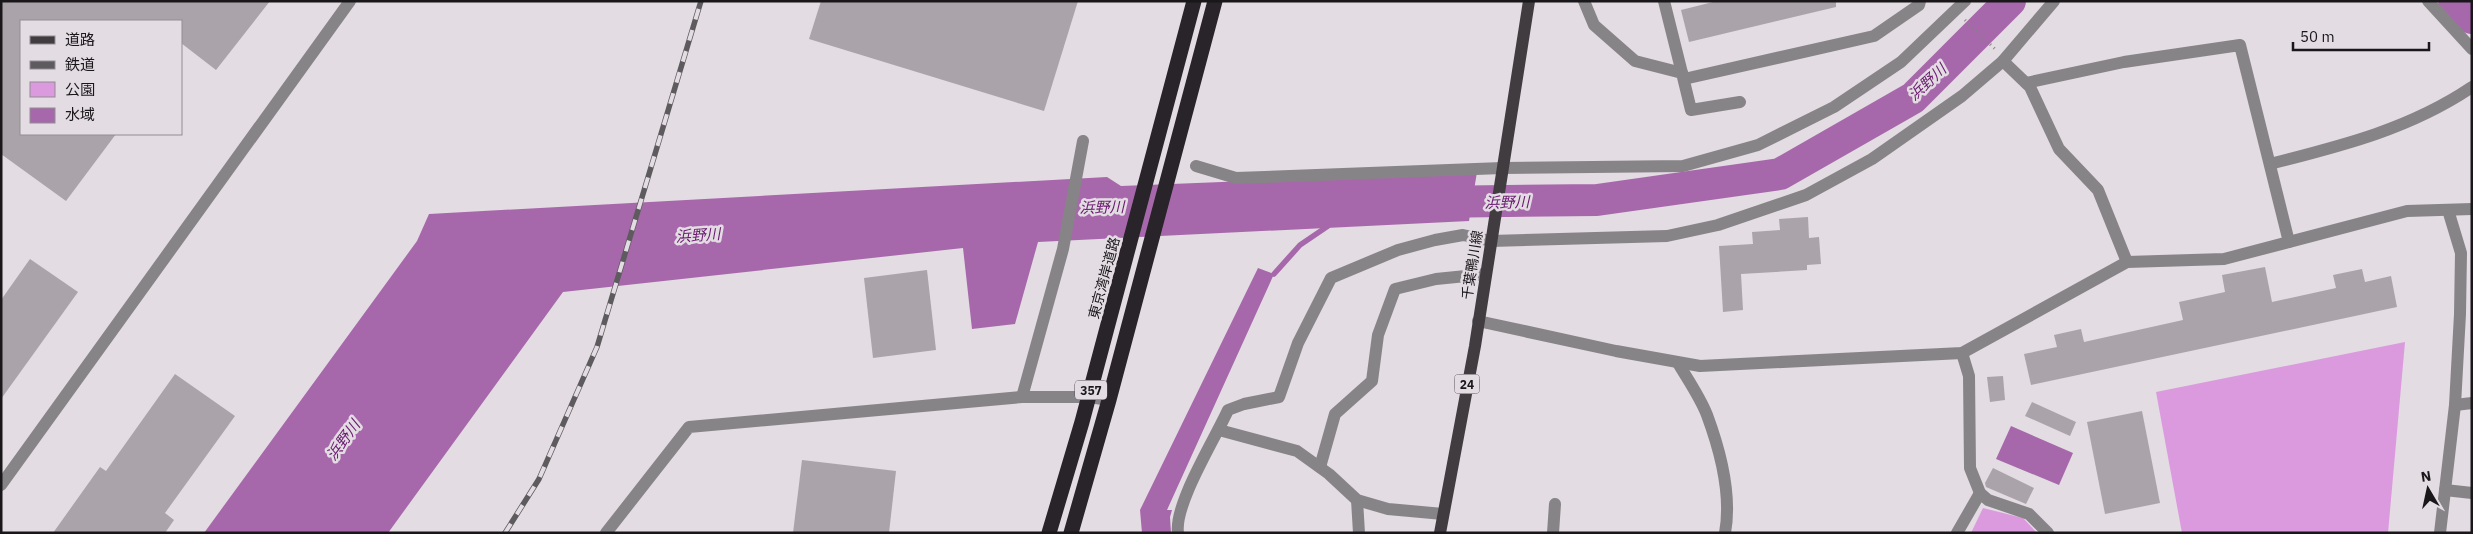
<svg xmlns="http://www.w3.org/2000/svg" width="2473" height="534" viewBox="0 0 2473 534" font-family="'IBM Plex Sans','Noto Sans JP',sans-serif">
<rect width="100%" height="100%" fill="#e3dce3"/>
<g fill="#db99de">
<polygon points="2405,342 2388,533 2182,533 2156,392"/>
<polygon points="1983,508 2023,518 2037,533 1971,533"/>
</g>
<g fill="#a768ab">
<polygon points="1477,172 1469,221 1038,242 1015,324 972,329 963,248 563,292 388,533 204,533 417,241 429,214 1107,177 1121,186"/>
<polygon points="1258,268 1274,274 1167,510 1172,510 1170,517 1171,533 1142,533 1140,510"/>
<polygon points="2011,426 2073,453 2059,485 1996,459"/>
</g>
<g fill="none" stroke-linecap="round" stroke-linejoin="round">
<polyline stroke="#a768ab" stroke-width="5.5" points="1274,274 1300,245 1328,226"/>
<g stroke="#a768ab" stroke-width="32">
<polyline points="2454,1 2472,18"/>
<polyline points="1427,202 1597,200 1780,174 1913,98 2010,1"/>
</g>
</g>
<g fill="#aaa4aa">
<polygon points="1,1 270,1 216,70 181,43 181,21 21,21 21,134 116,134 66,201 1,154"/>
<polygon points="821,1 1078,1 1044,111 809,39"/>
<polygon points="1717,1 1836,1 1836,7 1689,42 1681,10"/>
<polygon points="1808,217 1809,238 1819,237 1821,264 1807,265 1807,270 1741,274 1743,310 1723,312 1719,246 1753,244 1752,232 1780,230 1779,219"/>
<polygon points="30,259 78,292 1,399 1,300"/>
<polygon points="2265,267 2272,302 2336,288 2333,275 2362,269 2365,282 2391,276 2397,307 2031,385 2024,354 2057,347 2054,335 2081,329 2084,342 2183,320 2179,302 2225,292 2222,275"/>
<polygon points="927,270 936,350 873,358 864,278"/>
<polygon points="175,374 235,416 165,513 174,520 165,533 53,533 100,467 106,471"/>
<polygon points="2003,376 2005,400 1990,402 1987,377"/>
<polygon points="2032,402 2076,422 2070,436 2025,416"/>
<polygon points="2142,411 2160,503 2105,514 2087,422"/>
<polygon points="802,460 896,471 889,533 793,533"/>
<polygon points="1993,468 2034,488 2026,504 1986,487 1985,483"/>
</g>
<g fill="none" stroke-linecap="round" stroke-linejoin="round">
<polyline stroke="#868286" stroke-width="3" stroke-dasharray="1 4" stroke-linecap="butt" points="1965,20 1995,49"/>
<g stroke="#878487" stroke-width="12">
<polyline points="1584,1 1594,25 1635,61 1682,73 1691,110 1740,102"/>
<polyline points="1664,1 1682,73"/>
<polyline points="2428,1 2472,49"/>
<polyline points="2003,61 2030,87 2059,149 2098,190 2127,262"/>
<polyline points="1684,79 1874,36 1919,5 1920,1"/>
<polyline points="2026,83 2124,62 2240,45 2289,242"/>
<path d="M 2270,164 C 2341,146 2410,129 2472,87"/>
<polyline points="1196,166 1236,178 1502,168 1683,166 1758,145 1834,107 1901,62 1965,1"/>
<polyline points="1478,321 1616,351 1700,366 1962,353 2127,262 2224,259 2407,211 2472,209"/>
<polyline points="1962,353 1969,376 1970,468 1980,493 1988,500 2029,514 2048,533"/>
<path d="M 1678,363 C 1688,380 1700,397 1707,415 C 1720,450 1732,495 1725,533"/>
<polyline points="1022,397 1063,249 1083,141"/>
<polyline points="2455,405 2472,403"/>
<polyline points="1219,430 1297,451 1329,474 1357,500 1388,509 1443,514"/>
<polyline points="1320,467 1335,414 1372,381 1378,335 1395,289 1436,279 1486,274"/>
<polyline points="1,485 350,1"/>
<polyline points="2445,490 2472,493"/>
<polyline points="1357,500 1359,533"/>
<polyline points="606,533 689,427 1022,397 1089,397 1109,400"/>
<path d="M 1178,533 C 1174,504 1215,439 1228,410 L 1244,404 L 1279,397 L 1298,343 L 1331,278 L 1398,250 L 1435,240 L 1463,235 L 1491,241 L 1667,236 L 1718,225 L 1806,195 L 1872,159 L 1962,96 L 2003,61 L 2054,1"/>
<polyline points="1553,533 1555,504"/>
<polyline points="1957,533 1980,493"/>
<polyline points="2440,533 2455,405 2460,314 2461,253 2448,210"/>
</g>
<polyline stroke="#403c40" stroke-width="12" points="1440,533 1475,346 1529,1"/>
<g stroke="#292429" stroke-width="15">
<polyline points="1049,533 1082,422 1194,1"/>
<polyline points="1071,533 1109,400 1215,1"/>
</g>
<defs>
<polyline id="rail" points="505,533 539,479 597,347 701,1"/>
</defs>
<use href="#rail" stroke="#5e5b5e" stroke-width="5.5"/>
<use href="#rail" stroke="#e3dce3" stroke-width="4" stroke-dasharray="11" stroke-linecap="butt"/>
</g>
<g text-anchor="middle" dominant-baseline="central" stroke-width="5" stroke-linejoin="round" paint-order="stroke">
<g fill="#e3dce3" stroke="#565256" stroke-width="1">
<rect x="1454.5" y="374.5" width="25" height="19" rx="4"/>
<rect x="1075" y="380.5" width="32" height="19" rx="4"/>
</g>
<g font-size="12" font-weight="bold" fill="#191719">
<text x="1467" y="384">24</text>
<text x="1091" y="390">357</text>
</g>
<g font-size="14" fill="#191719" stroke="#e3dce3">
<text transform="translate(1472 265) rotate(-81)">千葉鴨川線</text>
<text transform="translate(1104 278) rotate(-75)">東京湾岸道路</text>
</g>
<g font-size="15" font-style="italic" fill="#691a6f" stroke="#e3dce3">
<text transform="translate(1927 82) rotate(-43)">浜野川</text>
<text transform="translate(1507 202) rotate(-1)">浜野川</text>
<text transform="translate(1102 207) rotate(-1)">浜野川</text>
<text transform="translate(698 235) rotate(-4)">浜野川</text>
<text transform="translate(343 440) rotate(-54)">浜野川</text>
</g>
</g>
<rect width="2473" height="534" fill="none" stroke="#191719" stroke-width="5"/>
<rect x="20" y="20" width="162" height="115" fill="#e3dce3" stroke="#928d92"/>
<rect x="30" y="36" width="25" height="8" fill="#403c40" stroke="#928d92"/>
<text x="65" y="45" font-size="15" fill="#191719">道路</text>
<rect x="30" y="61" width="25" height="8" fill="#5e5b5e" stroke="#928d92"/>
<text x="65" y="70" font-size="15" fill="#191719">鉄道</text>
<rect x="30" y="82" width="25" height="15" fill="#db99de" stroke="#928d92"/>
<text x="65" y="95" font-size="15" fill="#191719">公園</text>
<rect x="30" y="108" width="25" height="15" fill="#a768ab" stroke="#928d92"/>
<text x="65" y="120" font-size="15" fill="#191719">水域</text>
<g transform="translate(2428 489) rotate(351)" stroke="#e3dce3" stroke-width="4" paint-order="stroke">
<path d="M0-4L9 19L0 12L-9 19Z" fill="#191719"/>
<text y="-8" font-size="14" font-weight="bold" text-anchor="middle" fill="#191719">N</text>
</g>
<path d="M2293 42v8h136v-8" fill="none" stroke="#191719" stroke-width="2.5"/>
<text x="2300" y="42" font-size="15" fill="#191719" stroke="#e3dce3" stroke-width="4" paint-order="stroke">50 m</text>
</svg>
